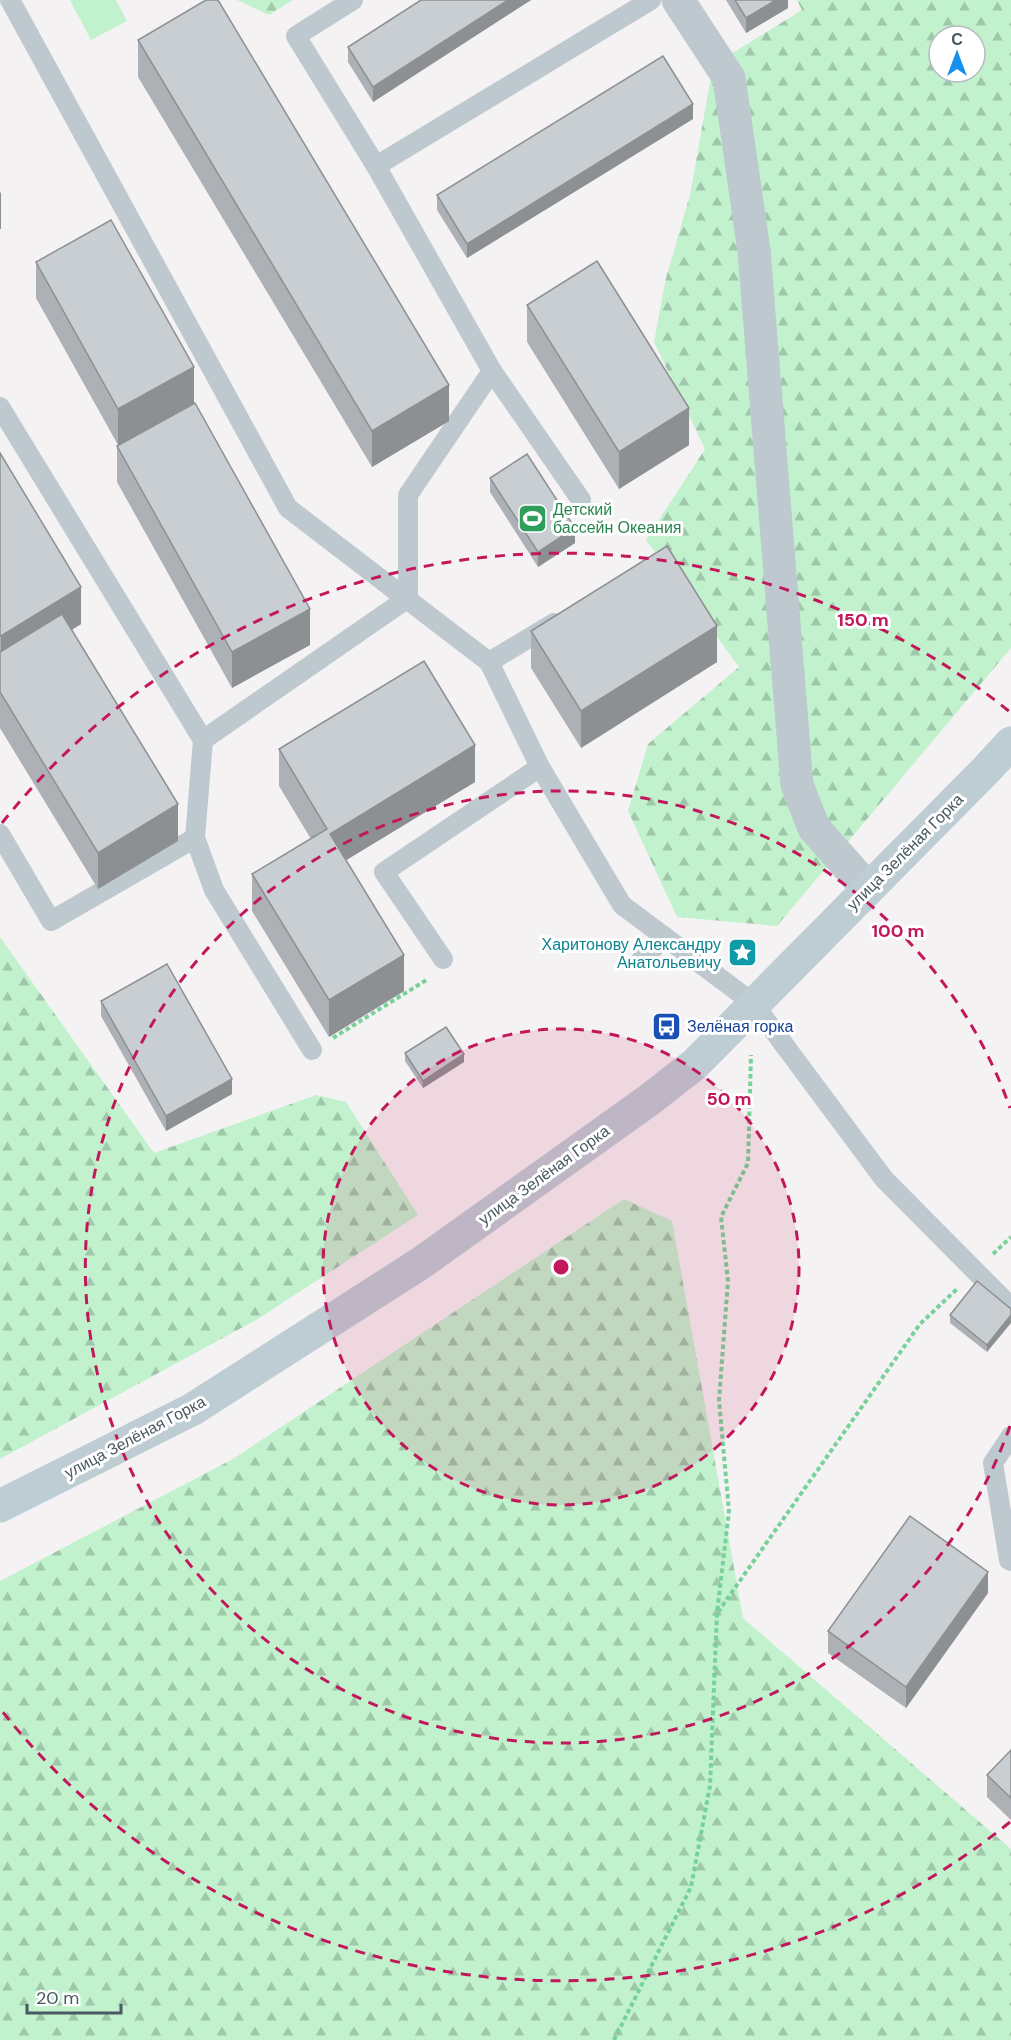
<svg xmlns="http://www.w3.org/2000/svg" width="1011" height="2040" viewBox="0 0 1011 2040" font-family="'DM Sans',sans-serif">
<defs>
<pattern id="forest-firs" width="22" height="20" patternUnits="userSpaceOnUse" patternTransform="scale(1.5)"><rect width="22" height="20" fill="#c1f2cd"/><path d="M5 1l3.5 6h-7zM16 11l3.5 6h-7z" fill="#9fc7aa"/></pattern>
</defs>
<rect width="100%" height="100%" fill="#f5f2f3"/>
<g fill="url(#forest-firs)" fill-rule="evenodd">
<polygon points="237,0 293,0 269,15"/>
<path d="M 797,0 L 1011,0 L 1011,648 L 777,926 L 677,917 L 628,811 L 648,744 L 739,667 L 646,540 L 705,449 L 654,342 L 666,278 L 690,195 L 713,65 L 802,10 ZM 939,36 L 975,36 L 975,72 L 939,72 Z"/>
<polygon points="0,937 154,1153 316,1095 346,1102 418,1215 256,1320 0,1459"/>
<polygon points="624,1199 672,1221 743,1618 1011,1849 1011,2040 0,2040 0,1581 233,1459"/>
</g>
<polygon fill="#c1f2cd" points="70,0 116,0 127,21 91,40"/>
<g fill="none" stroke-linecap="round" stroke-linejoin="round">
<g stroke="#77d299" stroke-width="4" stroke-dasharray="4.5 3" stroke-linecap="butt">
<polyline points="333,1038 428,979"/>
<polyline points="993,1254 1011,1237"/>
<polyline points="718,1612 920,1324 957,1289"/>
<polyline points="614,2040 691,1887 710,1786 717,1613 729,1511 719,1400 728,1281 721,1217 748,1163 751,1055"/>
</g>
<g stroke="#bdc9cf" stroke-width="20">
<polyline points="10,0 288,508 489,662 540,767 622,905 753,1003 884,1179 1011,1307"/>
<polyline points="353,0 296,36 376,166 492,371 581,500"/>
<polyline points="376,166 651,0"/>
<polyline points="0,407 203,740"/>
<polyline points="489,662 554,623"/>
<polyline points="0,834 51,921 195,838 203,740 408,598 408,495 492,371"/>
<polyline points="195,838 214,890 312,1050"/>
<polyline points="443,959 384,872 540,767"/>
<polyline points="641,960 665,937"/>
<polyline points="1011,1436 993,1463 1009,1560 1011,1561"/>
</g>
<polyline stroke="#bdc9cf" stroke-width="33" points="678,0 729,78 754,251 797,785 814,828 868,889"/>
<polyline stroke="#beccd4" stroke-width="33" points="0,1506 193,1409 421,1263 649,1100 695,1064 987,769 1011,743"/>
</g>
<g fill="#adb1b5">
<polygon points="421,0 531,0 373,102 348,62 348,47"/>
<polygon points="726,0 788,0 788,8 746,33"/>
<polygon points="138,40 449,421 372,467 138,77"/>
<polygon points="693,119 467,258 437,210 437,195"/>
<polygon points="36,262 194,403 310,645 232,688 117,482 117,446 118,445 36,298"/>
<polygon points="527,305 689,445 619,489 527,342"/>
<polygon points="0,453 81,624 72,630 178,841 98,889 0,728"/>
<polygon points="490,478 575,543 538,567 490,492"/>
<polygon points="531,631 717,662 581,748 531,668"/>
<polygon points="279,749 475,782 346,860 404,991 329,1037 252,911 252,874 311,839 279,786"/>
<polygon points="101,1001 232,1094 166,1131 101,1016"/>
<polygon points="405,1053 464,1062 423,1088 405,1061"/>
<polygon points="1011,1309 987,1352 950,1323 950,1315"/>
<polygon points="988,1593 906,1708 828,1653 828,1631"/>
<polygon points="1011,1750 1011,1820 987,1797 987,1775"/>
</g>
<g fill="#8d9093">
<polygon points="508,0 531,0 373,102 373,87"/>
<polygon points="776,0 788,0 788,8 746,33 746,18"/>
<polygon points="693,104 693,119 467,258 467,244"/>
<polygon points="1,192 1,229 0,229 0,193"/>
<polygon points="194,367 194,403 118,446 118,409"/>
<polygon points="449,385 449,421 372,467 372,431"/>
<polygon points="689,408 689,445 619,489 619,452"/>
<polygon points="575,528 575,543 538,567 538,552"/>
<polygon points="81,587 81,624 1,672 1,636"/>
<polygon points="310,609 310,645 232,688 232,652"/>
<polygon points="717,626 717,662 581,748 581,711"/>
<polygon points="475,745 475,782 330,870 330,834"/>
<polygon points="178,804 178,841 98,889 98,853"/>
<polygon points="404,955 404,991 329,1037 329,1000"/>
<polygon points="464,1054 464,1062 423,1088 423,1081"/>
<polygon points="232,1079 232,1094 166,1131 166,1116"/>
<polygon points="1011,1315 1011,1323 987,1352 987,1345"/>
<polygon points="988,1572 988,1593 906,1708 906,1687"/>
</g>
<g fill="#c9ced2" stroke="#8d9093" stroke-width="1.5">
<polygon points="206,0 218,0 449,385 372,431 138,40"/>
<polygon points="421,0 508,0 373,87 348,47"/>
<polygon points="735,0 776,0 746,18"/>
<polygon points="663,56 693,104 467,244 437,195"/>
<polygon points="111,220 194,367 118,409 36,262"/>
<polygon points="597,261 689,408 619,452 527,305"/>
<polygon points="195,403 310,609 232,652 117,446"/>
<polygon points="0,453 81,587 1,636 0,634"/>
<polygon points="527,454 575,528 538,552 490,478"/>
<polygon points="667,546 717,626 581,711 531,631"/>
<polygon points="62,614 178,804 98,853 0,692 0,652"/>
<polygon points="424,661 475,745 330,834 404,955 329,1000 252,874 327,829 279,749"/>
<polygon points="167,964 232,1079 166,1116 101,1001"/>
<polygon points="446,1027 464,1054 423,1081 405,1053"/>
<polygon points="977,1281 1011,1309 1011,1315 987,1345 950,1315"/>
<polygon points="910,1516 988,1572 906,1687 828,1631"/>
<polygon points="1011,1750 1011,1798 987,1775"/>
</g>
<circle cx="561" cy="1267" r="238" fill="#c2185b" fill-opacity=".12"/>
<g fill="none" stroke="#c2185b" stroke-width="3" stroke-dasharray="10 8">
<circle cx="561" cy="1267" r="238"/>
<path d="M1010 1426A476 476 0 1 1 1010 1108"/>
<path d="M1010 1822A714 714 0 0 1 2 1711M2 823A714 714 0 0 1 1010 712"/>
</g>
<defs>
<symbol id="stadium-square" viewBox="-11 -11 22 22"><rect x="-9" y="-9" width="18" height="18" rx="4" fill="#2e9e5b" stroke="#fff"/><path d="M0-5a6.5 5 0 1 0 0 10a6.5 5 0 1 0 0-10ZM-3.5-1.8h7v3.6h-7Z" fill="#fff"/></symbol>
<symbol id="sight-square" viewBox="-11 -11 22 22"><rect x="-9" y="-9" width="18" height="18" rx="4" fill="#0f9aa8" stroke="#fff"/><path d="M0-6L1.8-2.2L6-1.7L2.9 1.2L3.7 5.4L0 3.3L-3.7 5.4L-2.9 1.2L-6-1.7L-1.8-2.2Z" fill="#fff"/></symbol>
<symbol id="bus-square" viewBox="-11 -11 22 22"><rect x="-9" y="-9" width="18" height="18" rx="4" fill="#1a4fb4" stroke="#fff"/><path d="M-5-6H5V4H4V6H2V4H-2V6H-4V4H-5ZM-3.5-4V0h7V-4ZM-3.5 1.2v1.5H-2V1.2ZM2 1.2v1.5H3.5V1.2Z" fill="#fff"/></symbol>
</defs>
<g fill-rule="evenodd">
<use href="#stadium-square" x="516" y="502" width="33" height="33"/>
<use href="#sight-square" x="726" y="936" width="33" height="33"/>
<use href="#bus-square" x="650" y="1010" width="33" height="33"/>
</g>
<g text-anchor="middle" dominant-baseline="central" stroke-width="6" stroke-linejoin="round" paint-order="stroke">
<g font-size="16" fill="#27864d" stroke="#fff" text-anchor="start">
<text x="553" y="509">Детский<tspan x="553" dy="18">бассейн Океания</tspan></text>
</g>
<g font-size="16" fill="#495961" stroke="#fff">
<text transform="translate(905 852) rotate(-45)">улица Зелёная Горка</text>
<text transform="translate(544 1175) rotate(-36)">улица Зелёная Горка</text>
<text transform="translate(135 1437) rotate(-28)">улица Зелёная Горка</text>
</g>
<g font-size="16" fill="#0d838f" stroke="#fff" text-anchor="end">
<text x="721" y="944">Харитонову Александру<tspan x="721" dy="18">Анатольевичу</tspan></text>
</g>
<g font-size="16" fill="#164399" stroke="#fff" text-anchor="start">
<text x="687" y="1026">Зелёная горка</text>
</g>
</g>
<circle cx="561" cy="1267" r="9" fill="#c2185b" stroke="#fff" stroke-width="3"/>
<g font-size="18" text-anchor="middle" font-weight="bold" fill="#c2185b" stroke="#fff" stroke-width="6" stroke-linejoin="round" paint-order="stroke">
<text x="863" y="626">150 m</text>
<text x="898" y="937">100 m</text>
<text x="729" y="1105">50 m</text>
</g>
<g transform="translate(957 54)"><circle r="28" fill="#ffffff" stroke="#b6bdc0" stroke-width="1.5"/>
<path d="M0-4.5L10 22L0 15L-10 22Z" fill="#1590ec"/>
<text y="-9" font-size="16" font-weight="bold" text-anchor="middle" fill="#495961">С</text>
</g>
<path d="M27 2004v9h94v-9" fill="none" stroke="#495961" stroke-width="3"/>
<text x="36" y="2004" font-size="18" fill="#495961" stroke="#ffffff" stroke-width="4.5" paint-order="stroke">20 m</text>
</svg>
